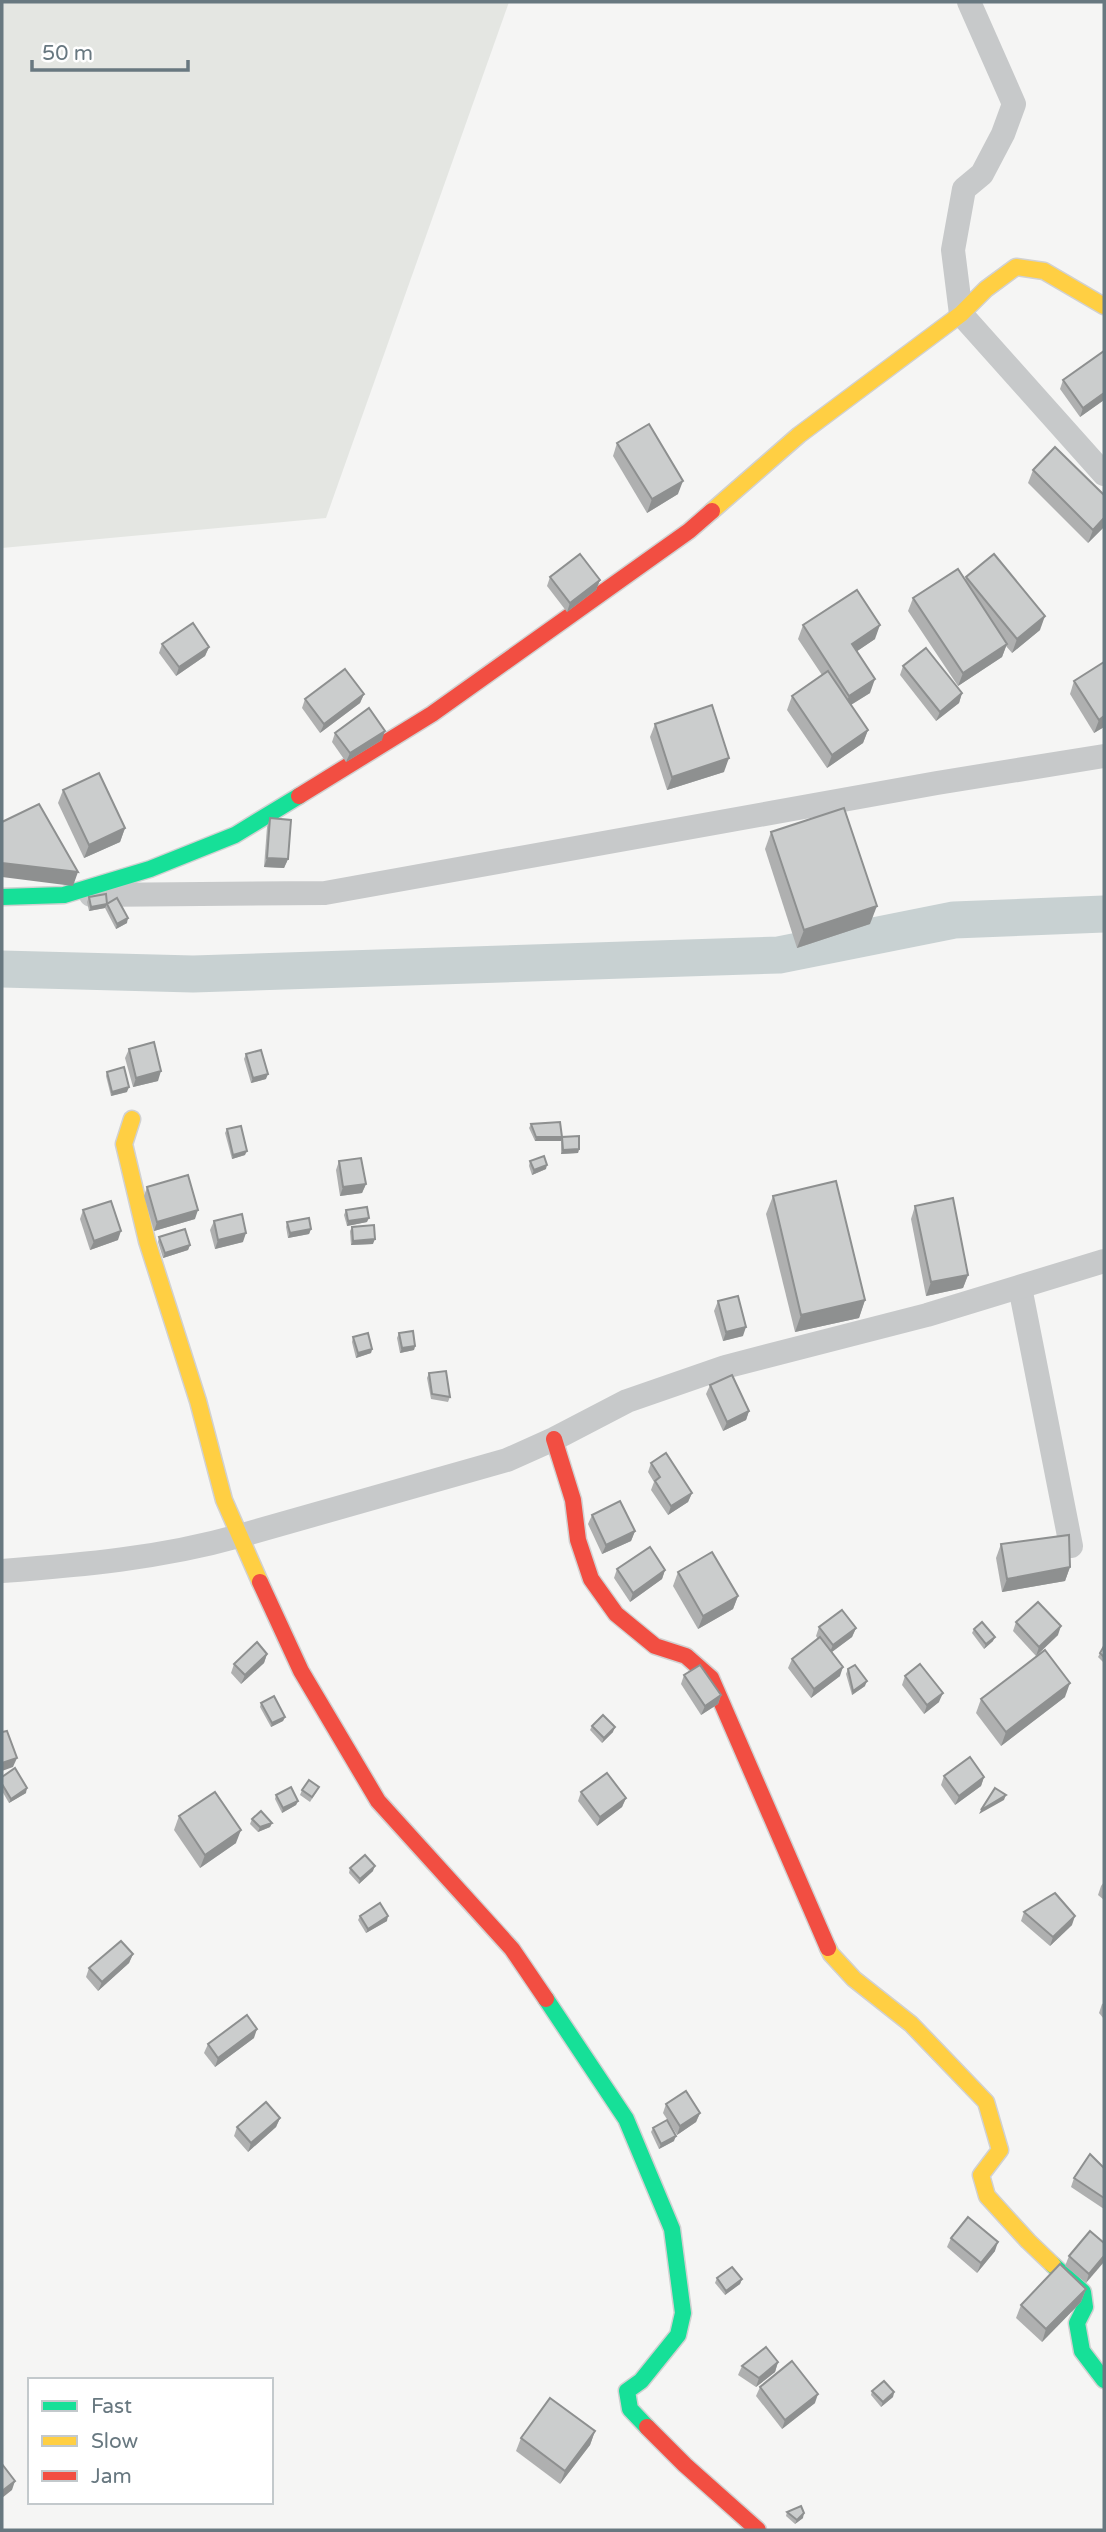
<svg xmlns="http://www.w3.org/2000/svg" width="1106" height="2532" viewBox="0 0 1106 2532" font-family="'Varela Round',sans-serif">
<rect width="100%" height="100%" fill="#f5f5f4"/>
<polygon fill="#e4e6e2" points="2,2 509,2 326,518 2,548"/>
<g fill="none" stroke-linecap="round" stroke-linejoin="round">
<polyline stroke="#c8d1d2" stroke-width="37" points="2,969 193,974 779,955 954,920 1104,914"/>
<defs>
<g id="fast">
<polyline points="2,897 64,895 150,869 235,835 299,796"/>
<polyline points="546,1999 626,2119 672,2229 683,2313 678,2335 641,2381 627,2391 630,2409 647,2427"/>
<polyline points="1053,2265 1083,2292 1085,2307 1077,2323 1082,2351 1104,2380"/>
</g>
<g id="slow">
<polyline points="712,511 799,435 961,314 986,289 1016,267 1044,271 1104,306"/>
<polyline points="132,1119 124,1144 147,1241 198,1401 224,1500 260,1582"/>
<polyline points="828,1948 831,1954 854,1979 911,2024 986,2102 1000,2150 981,2175 987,2196 1028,2241 1053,2265"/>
</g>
<g id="jam">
<polyline points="299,796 432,714 689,531 712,511"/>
<polyline points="554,1439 573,1500 578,1540 591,1579 616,1614 655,1646 686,1656 711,1678 828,1948"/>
<polyline points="260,1582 301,1671 378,1801 512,1949 546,1999"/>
<polyline points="647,2427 685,2465 758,2530"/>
</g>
</defs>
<use href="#fast" stroke="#d1d1d1" stroke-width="19"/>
<use href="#slow" stroke="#d1d1d1" stroke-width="19"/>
<use href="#jam" stroke="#d1d1d1" stroke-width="19"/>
<g stroke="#c7c9ca" stroke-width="24">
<polyline points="969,2 1014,104 1003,134 982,174 964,189 953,250 961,314 1104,474"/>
<polyline points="91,895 325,893 937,783 1104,756"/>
<polyline points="1020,1287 1071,1546"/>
<path d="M 2,1571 C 82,1565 161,1558 239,1536 L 507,1460 L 554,1439 L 627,1401 L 725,1367 L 927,1315 L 1104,1261"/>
</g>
<use href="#fast" stroke="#16e098" stroke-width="16"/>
<use href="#slow" stroke="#ffcf43" stroke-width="16"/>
<use href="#jam" stroke="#f24e42" stroke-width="16"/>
</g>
<g fill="#afb0b0">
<polygon points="1104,351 1104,400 1080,417 1060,389 1063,380"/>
<polygon points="617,443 678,494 647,513 613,456"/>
<polygon points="1033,470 1104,495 1104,527 1088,543 1028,483"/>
<polygon points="550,577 600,580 596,590 567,612 547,586"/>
<polygon points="966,577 1040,630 1012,653 1006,646 1002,657 958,686 908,611 913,598 965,580"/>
<polygon points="803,625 875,639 857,651 870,693 851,705 868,730 863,743 827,768 787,710 792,696 822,675 798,639"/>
<polygon points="162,644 209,647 205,656 176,676 159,653"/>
<polygon points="903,666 962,693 959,703 936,721 900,675"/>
<polygon points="1074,681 1104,727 1094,733 1070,694"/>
<polygon points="364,694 360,703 320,733 302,708 305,699"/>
<polygon points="655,724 724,772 667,790 650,737"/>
<polygon points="335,733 382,740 346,762 332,742"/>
<polygon points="63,790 125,828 120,842 84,858 58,803"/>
<polygon points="270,818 288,859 284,868 264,867 267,827"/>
<polygon points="771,832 870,924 797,948 765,849"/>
<polygon points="89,897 107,904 127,923 116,929 105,908 89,911 87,902"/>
<polygon points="129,1049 158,1081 133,1087 125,1058"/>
<polygon points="246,1054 266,1079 251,1083 244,1059"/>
<polygon points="107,1072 127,1092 111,1096 106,1076"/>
<polygon points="531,1124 562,1137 579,1149 578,1153 561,1154 561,1141 535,1141 529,1128"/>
<polygon points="227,1129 245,1155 232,1159 225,1133"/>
<polygon points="339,1161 366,1184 362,1193 340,1196 336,1170"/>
<polygon points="530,1161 546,1169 532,1175 529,1166"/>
<polygon points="147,1187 195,1219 154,1231 144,1196"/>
<polygon points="773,1196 865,1300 859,1318 795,1332 766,1214"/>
<polygon points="915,1206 968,1275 963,1288 926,1296 911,1219"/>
<polygon points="83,1210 118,1240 90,1250 80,1219"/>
<polygon points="346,1210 367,1222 347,1226 344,1215"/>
<polygon points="214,1221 243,1242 215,1249 210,1230"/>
<polygon points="287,1222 311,1229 309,1234 288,1238 286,1227"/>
<polygon points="352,1227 373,1244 351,1245 350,1231"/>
<polygon points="159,1237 190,1245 188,1250 163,1258 158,1242"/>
<polygon points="718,1301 743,1336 723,1341 714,1311"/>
<polygon points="399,1333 415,1346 414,1350 400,1353 397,1338"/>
<polygon points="353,1337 372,1349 371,1353 356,1358 352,1342"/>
<polygon points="429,1373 450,1397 448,1402 431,1399 427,1378"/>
<polygon points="710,1385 749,1411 746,1420 723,1431 706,1394"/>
<polygon points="651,1463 692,1493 688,1502 668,1515 651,1490 654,1482 648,1472"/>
<polygon points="592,1515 635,1531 631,1541 602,1554 588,1524"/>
<polygon points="1001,1544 1070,1567 1065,1581 1002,1592 996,1558"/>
<polygon points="617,1569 665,1570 662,1579 630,1602 614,1578"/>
<polygon points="678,1572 738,1596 733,1609 698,1629 673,1586"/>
<polygon points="1016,1622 1058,1635 1036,1656 1013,1631"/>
<polygon points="819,1627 856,1628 852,1637 832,1652 840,1676 811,1698 788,1668 792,1659 818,1639 816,1636"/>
<polygon points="974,1629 993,1641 984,1649 972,1633"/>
<polygon points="1104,1646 1104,1663 1098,1657"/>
<polygon points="267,1654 264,1663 241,1684 231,1673 234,1664"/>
<polygon points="848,1669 865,1686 852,1695 846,1674"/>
<polygon points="684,1675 721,1695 718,1704 701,1715 681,1684"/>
<polygon points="905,1676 939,1702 924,1714 902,1685"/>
<polygon points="1065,1697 1001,1746 976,1713 981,1699"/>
<polygon points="261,1703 285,1717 283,1721 271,1727 260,1707"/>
<polygon points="592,1726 613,1732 602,1743 590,1730"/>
<polygon points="944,1776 984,1777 981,1786 955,1805 941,1785"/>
<polygon points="2,1777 26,1793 9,1803 2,1791"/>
<polygon points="302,1790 317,1791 310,1802 300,1795"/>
<polygon points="581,1792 626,1798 622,1807 597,1826 578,1801"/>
<polygon points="276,1795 298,1801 296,1805 282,1813 275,1799"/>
<polygon points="179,1816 236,1843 200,1868 174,1830"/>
<polygon points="252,1819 272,1823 270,1827 258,1832 250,1824"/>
<polygon points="350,1868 373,1871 359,1884 349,1873"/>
<polygon points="1104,1882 1104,1900 1098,1895 1101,1886"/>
<polygon points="1024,1912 1072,1925 1050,1946 1021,1921"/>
<polygon points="360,1916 387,1921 366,1933 358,1920"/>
<polygon points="133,1954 129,1963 98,1991 86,1977 89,1968"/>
<polygon points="1104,2003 1104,2019 1099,2013 1102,2004"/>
<polygon points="254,2038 215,2067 204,2053 208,2044"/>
<polygon points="666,2104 700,2113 696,2122 677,2135 663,2113"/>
<polygon points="280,2118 276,2127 248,2152 234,2136 237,2127"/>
<polygon points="653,2128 674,2141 659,2149 651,2132"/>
<polygon points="1104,2168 1104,2209 1071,2187 1074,2178"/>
<polygon points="951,2238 995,2251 977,2273 947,2247"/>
<polygon points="1104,2243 1086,2283 1065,2266 1069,2256"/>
<polygon points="717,2278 742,2279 740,2284 725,2295 715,2283"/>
<polygon points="1086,2289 1081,2302 1042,2342 1016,2318 1021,2305"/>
<polygon points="778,2362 775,2372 756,2387 738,2375 742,2366"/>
<polygon points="760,2387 815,2403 782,2429 756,2396"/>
<polygon points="872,2391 894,2392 893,2397 881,2407 871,2395"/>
<polygon points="595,2431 590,2445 560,2484 516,2451 521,2438"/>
<polygon points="787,2512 803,2518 795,2524 786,2516"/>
</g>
<g fill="#8e9090">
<polygon points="1104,393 1104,400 1080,417 1083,408"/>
<polygon points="683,481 678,494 647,513 652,499"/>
<polygon points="1104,518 1104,527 1088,543 1093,530"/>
<polygon points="600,580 596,590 567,612 570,603"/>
<polygon points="1045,616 1040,630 1012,653 1017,639"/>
<polygon points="880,625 875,639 847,658 852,644"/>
<polygon points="1007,644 1002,657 958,686 963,673"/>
<polygon points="209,647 205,656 176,676 179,667"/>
<polygon points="875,679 870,693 844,709 849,696"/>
<polygon points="962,693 959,703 936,721 940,712"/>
<polygon points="364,694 360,703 320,733 324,724"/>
<polygon points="1104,716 1104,727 1094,733 1099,720"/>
<polygon points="868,730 863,743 827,768 832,755"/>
<polygon points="385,731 382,740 346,762 350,753"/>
<polygon points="729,758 724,772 667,790 672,777"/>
<polygon points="125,828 120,842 84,858 89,845"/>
<polygon points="267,858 288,859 284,868 264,867"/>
<polygon points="2,863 78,872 73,886 2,877"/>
<polygon points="107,904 105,908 89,911 91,907"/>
<polygon points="877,906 870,924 797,948 804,930"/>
<polygon points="128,918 127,923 116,929 117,924"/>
<polygon points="161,1071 158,1081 133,1087 136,1078"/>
<polygon points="268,1074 266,1079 251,1083 253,1078"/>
<polygon points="129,1087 127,1092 111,1096 112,1092"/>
<polygon points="536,1137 562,1137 561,1141 535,1141"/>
<polygon points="579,1149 578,1153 561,1154 563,1150"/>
<polygon points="247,1151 245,1155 232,1159 233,1155"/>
<polygon points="547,1165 546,1169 532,1175 534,1170"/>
<polygon points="366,1184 362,1193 340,1196 343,1187"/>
<polygon points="198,1210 195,1219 154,1231 157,1222"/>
<polygon points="369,1218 367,1222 347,1226 348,1221"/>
<polygon points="311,1229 309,1234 288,1238 290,1233"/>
<polygon points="121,1231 118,1240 90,1250 94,1241"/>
<polygon points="246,1233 243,1242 215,1249 218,1240"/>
<polygon points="375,1239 373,1244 351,1245 353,1241"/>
<polygon points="190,1245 188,1250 163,1258 165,1253"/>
<polygon points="968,1275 963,1288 926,1296 931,1282"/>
<polygon points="865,1300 859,1318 795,1332 801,1315"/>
<polygon points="746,1327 743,1336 723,1341 726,1332"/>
<polygon points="415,1346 414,1350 400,1353 402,1348"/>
<polygon points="372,1349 371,1353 356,1358 358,1353"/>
<polygon points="749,1411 746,1420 723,1431 727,1422"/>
<polygon points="692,1493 688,1502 668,1515 671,1506"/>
<polygon points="635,1531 631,1541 602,1554 606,1545"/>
<polygon points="1070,1567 1065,1581 1002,1592 1007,1579"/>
<polygon points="665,1570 662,1579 630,1602 633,1593"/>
<polygon points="738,1596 733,1609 698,1629 703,1616"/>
<polygon points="1061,1626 1058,1635 1036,1656 1039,1647"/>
<polygon points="856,1628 852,1637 829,1654 833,1645"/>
<polygon points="995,1637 993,1641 984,1649 986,1644"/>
<polygon points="267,1654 264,1663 241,1684 245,1675"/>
<polygon points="843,1667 840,1676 811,1698 814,1689"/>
<polygon points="867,1681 865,1686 852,1695 853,1691"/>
<polygon points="1070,1683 1065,1697 1001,1746 1006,1732"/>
<polygon points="943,1693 939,1702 924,1714 927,1705"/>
<polygon points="721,1695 718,1704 701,1715 705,1706"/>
<polygon points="285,1717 283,1721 271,1727 272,1723"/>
<polygon points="615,1727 613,1732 602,1743 604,1738"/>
<polygon points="17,1758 13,1767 2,1771 2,1763"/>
<polygon points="984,1777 981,1786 955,1805 959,1796"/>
<polygon points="27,1788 26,1793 9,1803 11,1799"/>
<polygon points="1006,1795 1004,1800 979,1814 981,1810"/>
<polygon points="626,1798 622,1807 597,1826 600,1817"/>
<polygon points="298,1801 296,1805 282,1813 283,1808"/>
<polygon points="272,1823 270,1827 258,1832 260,1827"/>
<polygon points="241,1830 236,1843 200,1868 205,1855"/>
<polygon points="375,1866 373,1871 359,1884 360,1879"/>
<polygon points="388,1916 387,1921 366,1933 368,1929"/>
<polygon points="1075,1916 1072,1925 1050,1946 1053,1937"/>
<polygon points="133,1954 129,1963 98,1991 102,1982"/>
<polygon points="257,2029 254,2038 215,2067 218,2058"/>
<polygon points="700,2113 696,2122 677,2135 680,2126"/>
<polygon points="280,2118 276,2127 248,2152 251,2143"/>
<polygon points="676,2136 674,2141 659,2149 661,2144"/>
<polygon points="998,2242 995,2251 977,2273 981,2263"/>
<polygon points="1104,2256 1104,2262 1086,2283 1089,2274"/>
<polygon points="742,2279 740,2284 725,2295 726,2291"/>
<polygon points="1086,2289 1081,2302 1042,2342 1046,2329"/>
<polygon points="778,2362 775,2372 756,2387 759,2378"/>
<polygon points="894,2392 893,2397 881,2407 883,2402"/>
<polygon points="818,2394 815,2403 782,2429 785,2420"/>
<polygon points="595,2431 590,2445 560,2484 565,2471"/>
<polygon points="15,2481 12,2490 2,2498 2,2491"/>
<polygon points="804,2513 803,2518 795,2524 797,2520"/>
</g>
<g fill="#cbcdcd" stroke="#8e9090" stroke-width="2">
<polygon points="1104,351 1104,393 1083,408 1063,380"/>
<polygon points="649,424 683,481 652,499 617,443"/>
<polygon points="1055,447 1104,495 1104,518 1093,530 1033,470"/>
<polygon points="580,554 600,580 570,603 550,577"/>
<polygon points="994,554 1045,616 1017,639 966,577"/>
<polygon points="958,569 1007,644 963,673 913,598"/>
<polygon points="857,590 880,625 852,644 875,679 849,696 803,625"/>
<polygon points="193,623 209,647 179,667 162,644"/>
<polygon points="926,648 962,693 940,712 903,666"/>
<polygon points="1104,662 1104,716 1099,720 1074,681"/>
<polygon points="345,669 364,694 324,724 305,699"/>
<polygon points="828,671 868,730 832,755 792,696"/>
<polygon points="712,705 729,758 672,777 655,724"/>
<polygon points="369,708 385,731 350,753 335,733"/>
<polygon points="99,773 125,828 89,845 63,790"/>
<polygon points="39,804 78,872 2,863 2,822"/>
<polygon points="844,808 877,906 804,930 771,832"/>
<polygon points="270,818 291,820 288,859 267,858"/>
<polygon points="106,894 107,904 91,907 89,897"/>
<polygon points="117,898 128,918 117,924 107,904"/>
<polygon points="154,1042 161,1071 136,1078 129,1049"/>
<polygon points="261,1050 268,1074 253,1078 246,1054"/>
<polygon points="124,1067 129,1087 112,1092 107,1072"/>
<polygon points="560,1122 562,1137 536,1137 531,1124"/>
<polygon points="241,1126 247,1151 233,1155 227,1129"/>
<polygon points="579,1136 579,1149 563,1150 562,1137"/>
<polygon points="544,1156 547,1165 534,1170 530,1161"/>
<polygon points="361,1158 366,1184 343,1187 339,1161"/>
<polygon points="188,1175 198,1210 157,1222 147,1187"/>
<polygon points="836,1181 865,1300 801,1315 773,1196"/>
<polygon points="953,1198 968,1275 931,1282 915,1206"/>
<polygon points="111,1201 121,1231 94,1241 83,1210"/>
<polygon points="367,1207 369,1218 348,1221 346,1210"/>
<polygon points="242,1214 246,1233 218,1240 214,1221"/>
<polygon points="309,1218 311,1229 290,1233 287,1222"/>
<polygon points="374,1225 375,1239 353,1241 352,1227"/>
<polygon points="185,1229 190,1245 165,1253 159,1237"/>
<polygon points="738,1296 746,1327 726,1332 718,1301"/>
<polygon points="413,1331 415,1346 402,1348 399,1333"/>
<polygon points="368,1333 372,1349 358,1353 353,1337"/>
<polygon points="446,1371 450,1397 432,1394 429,1373"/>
<polygon points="732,1375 749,1411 727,1422 710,1385"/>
<polygon points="666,1453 692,1493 671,1506 655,1481 660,1477 651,1463"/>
<polygon points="620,1501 635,1531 606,1545 592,1515"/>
<polygon points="1069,1535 1070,1567 1007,1579 1001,1544"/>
<polygon points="650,1547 665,1570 633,1593 617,1569"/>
<polygon points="712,1552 738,1596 703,1616 678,1572"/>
<polygon points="1038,1602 1061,1626 1039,1647 1016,1622"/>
<polygon points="842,1610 856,1628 833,1645 819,1627"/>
<polygon points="982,1622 995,1637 986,1644 974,1629"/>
<polygon points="820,1637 843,1667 814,1689 792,1659"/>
<polygon points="257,1642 267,1654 245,1675 234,1664"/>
<polygon points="1104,1646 1104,1657 1100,1653"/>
<polygon points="1045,1650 1070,1683 1006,1732 981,1699"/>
<polygon points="920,1664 943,1693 927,1705 905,1676"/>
<polygon points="700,1665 721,1695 705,1706 684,1675"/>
<polygon points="855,1665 867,1681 853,1691 848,1669"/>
<polygon points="274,1696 285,1717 272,1723 261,1703"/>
<polygon points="603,1715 615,1727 604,1738 592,1726"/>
<polygon points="7,1731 17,1758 2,1763 2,1732"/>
<polygon points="970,1757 984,1777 959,1796 944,1776"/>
<polygon points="15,1768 27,1788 11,1799 2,1784 2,1777"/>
<polygon points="607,1773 626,1798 600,1817 581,1792"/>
<polygon points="309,1780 319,1787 312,1797 302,1790"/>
<polygon points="291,1787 298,1801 283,1808 276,1795"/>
<polygon points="995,1788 1006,1795 981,1810"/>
<polygon points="215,1792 241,1830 205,1855 179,1816"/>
<polygon points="261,1811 272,1823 260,1827 252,1819"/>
<polygon points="365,1855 375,1866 360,1879 350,1868"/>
<polygon points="1055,1893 1075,1916 1053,1937 1024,1912"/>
<polygon points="380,1903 388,1916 368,1929 360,1916"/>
<polygon points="121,1941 133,1954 102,1982 89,1968"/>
<polygon points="247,2015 257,2029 218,2058 208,2044"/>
<polygon points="686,2091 700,2113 680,2126 666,2104"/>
<polygon points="266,2102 280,2118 251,2143 237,2127"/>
<polygon points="667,2120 676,2136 661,2144 653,2128"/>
<polygon points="1090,2154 1104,2168 1104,2198 1074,2178"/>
<polygon points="968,2217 998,2242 981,2263 951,2238"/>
<polygon points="1090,2231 1104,2243 1104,2256 1089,2274 1069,2256"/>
<polygon points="1060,2264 1086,2289 1046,2329 1021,2305"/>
<polygon points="732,2267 742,2279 726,2291 717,2278"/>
<polygon points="766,2347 778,2362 759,2378 742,2366"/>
<polygon points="792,2361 818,2394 785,2420 760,2387"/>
<polygon points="884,2381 894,2392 883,2402 872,2391"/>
<polygon points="550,2398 595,2431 565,2471 521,2438"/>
<polygon points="2,2464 15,2481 2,2491"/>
<polygon points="801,2506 804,2513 797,2520 787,2512"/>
</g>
<rect width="1106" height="2532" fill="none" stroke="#687880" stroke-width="7"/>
<rect x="28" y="2378" width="245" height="126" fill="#ffffff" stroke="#c3c9cc" stroke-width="2"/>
<rect x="42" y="2401" width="35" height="10" fill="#16e098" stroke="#c3c9cc" stroke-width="2"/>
<text x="91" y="2413" font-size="21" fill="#687880">Fast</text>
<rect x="42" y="2436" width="35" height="10" fill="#ffcf43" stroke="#c3c9cc" stroke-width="2"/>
<text x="91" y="2448" font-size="21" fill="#687880">Slow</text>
<rect x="42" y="2471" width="35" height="10" fill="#f24e42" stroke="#c3c9cc" stroke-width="2"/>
<text x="91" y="2483" font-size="21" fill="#687880">Jam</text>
<path d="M32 60v10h156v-10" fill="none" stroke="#687880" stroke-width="3.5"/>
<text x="42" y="60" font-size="21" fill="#687880" stroke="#ffffff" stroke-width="5" paint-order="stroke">50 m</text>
</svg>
